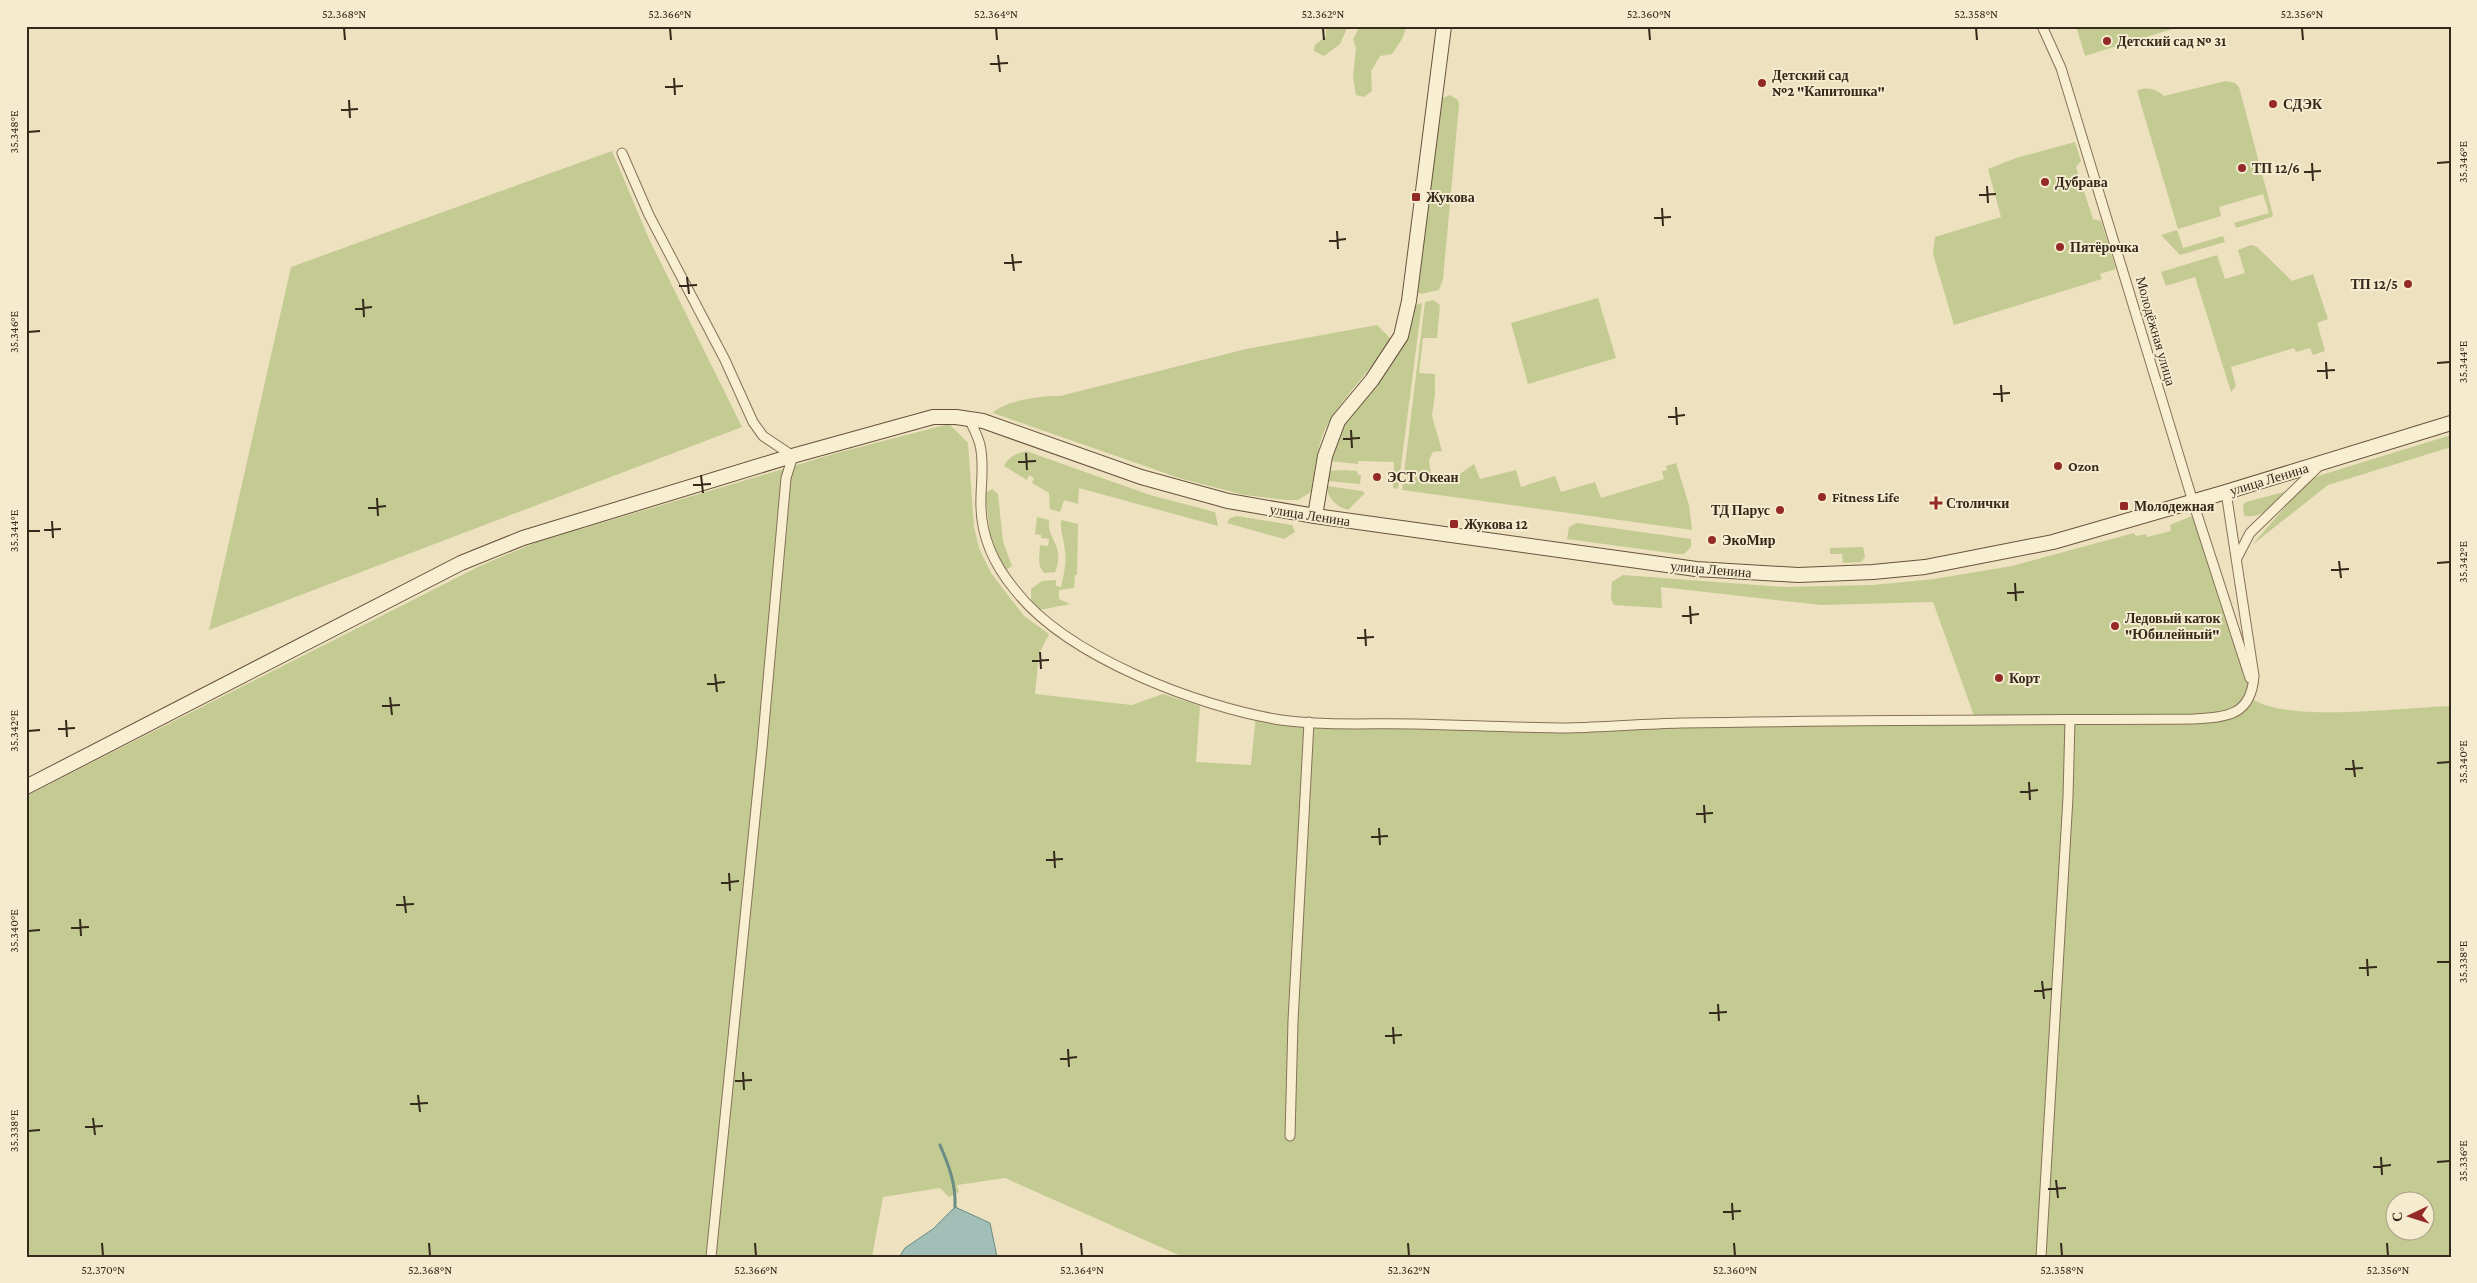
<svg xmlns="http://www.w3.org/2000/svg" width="2477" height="1283" viewBox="0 0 2477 1283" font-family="'Crimson Pro',serif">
<rect width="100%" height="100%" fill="#ede1bf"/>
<g fill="#c3cb93" fill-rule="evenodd">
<polygon points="1326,26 1348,26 1340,44 1324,56 1314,51 1315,45 1326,36"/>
<polygon points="1360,26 1407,26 1402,39 1392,54 1380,56 1371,71 1372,91 1364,97 1356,95 1353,77 1356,48 1353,39"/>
<polygon points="2076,26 2182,26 2085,56"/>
<path d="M 2226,81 L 2235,83 L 2239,87 L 2273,215 L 2272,217 L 2236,228 L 2234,223 L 2269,213 L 2263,194 L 2219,207 L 2221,216 L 2178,229 L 2137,91 C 2146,86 2156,89 2164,96 Z"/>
<polygon points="1450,95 1458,100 1459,105 1443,279 1439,290 1421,294 1417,292 1416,287 1439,104 1443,98"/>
<polygon points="2075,142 2081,161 2076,167 2093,219 2101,221 2116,269 2100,274 2102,279 1954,325 1933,254 1935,237 2001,217 1988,169 2016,158"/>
<polygon points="612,151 649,239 742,427 209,630 291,267"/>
<polygon points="2177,230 2183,248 2223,236 2225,242 2180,255 2161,235"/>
<polygon points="2251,245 2257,247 2292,281 2313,274 2328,319 2317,323 2325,351 2313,355 2310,348 2296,352 2294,348 2231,367 2236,386 2231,392 2195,277 2166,286 2161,272 2217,255 2225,279 2245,273 2238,250"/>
<polygon points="1598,298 1616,358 1528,384 1511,323"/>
<polygon points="1433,300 1440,305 1437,338 1423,338 1419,373 1435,374 1435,394 1432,416 1442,451 1433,452 1429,460 1431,475 1434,475 1435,484 1444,478 1457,476 1474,464 1480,479 1516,470 1521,487 1555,476 1561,492 1595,482 1601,498 1664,479 1662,471 1667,470 1666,466 1676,463 1689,505 1692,530 1402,490 1425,302"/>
<polygon points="1422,303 1398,489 1393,488 1394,462 1358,461 1358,464 1329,461 1343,425 1396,357 1403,344 1414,306"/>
<path d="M 1377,325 L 1391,339 C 1373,368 1347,392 1329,422 C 1316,444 1316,468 1311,492 L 1298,500 L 1287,500 L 1244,495 L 1179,478 L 993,413 C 1003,401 1043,395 1060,396 L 1246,349 Z"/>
<path d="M 949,424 L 968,443 L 974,527 L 979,548 L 991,573 L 1024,616 L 1049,634 L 1039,654 L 1035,694 L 1132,705 L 1163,694 L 1200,706 L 1196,762 L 1251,765 L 1256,715 L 1281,719 L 1515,728 L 1976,721 L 1933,602 L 1821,605 L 1661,587 L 1662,608 L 1614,605 L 1611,599 L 1612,582 L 1623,575 L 1784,587 L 1873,585 L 1934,579 L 2012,566 L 2134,533 L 2136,536 L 2146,534 L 2147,537 L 2171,531 L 2170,525 L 2197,514 L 2253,687 L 2250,697 C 2281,724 2407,707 2451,706 L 2451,1257 L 1183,1257 L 1005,1178 L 957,1185 L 959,1192 L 949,1197 L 940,1188 L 883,1197 L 872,1257 L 26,1257 L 26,796 L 480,566 L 537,542 L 837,453 ZM 2394,1200 L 2424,1200 L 2424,1230 L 2394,1230 Z"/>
<polygon points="2451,435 2451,447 2328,485 2252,545 2305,484 2318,476"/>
<path d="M 1026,451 L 1150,495 L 1215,512 L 1218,526 L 1079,488 L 1078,504 L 1064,500 L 1060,512 L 1050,509 L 1049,493 L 1032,483 L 1034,478 L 1029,475 L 1027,480 L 1004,466 C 1009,456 1016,454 1026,451 Z"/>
<polygon points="1344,470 1357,471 1358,475 1361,475 1360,484 1328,481 1328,471"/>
<path d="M 1327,486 L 1362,491 L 1365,493 L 1348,510 C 1337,507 1327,498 1327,486 Z"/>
<polygon points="992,489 998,494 1003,542 1012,566 1007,569 1003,567 990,534 985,493"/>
<path d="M 2284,492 C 2272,505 2263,519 2244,516 L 2243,505 L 2246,502 Z"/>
<polygon points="1237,516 1292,525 1295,532 1284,539 1227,523 1230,518"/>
<path d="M 1037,517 L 1049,520 C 1047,541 1066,545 1055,572 L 1044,573 L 1040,567 L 1039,560 L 1040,545 L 1048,546 L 1049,539 L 1041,538 L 1041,535 L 1035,534 Z"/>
<path d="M 1061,520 L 1078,524 L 1077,575 L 1075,575 L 1074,588 L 1059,590 L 1059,599 L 1070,604 L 1040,610 L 1031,600 L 1031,589 L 1042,581 L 1056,580 L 1056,586 L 1061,587 C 1063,576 1067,564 1065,551 C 1064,540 1060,531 1061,520 Z"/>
<polygon points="1577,523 1691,539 1691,547 1684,554 1678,554 1567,539 1569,527"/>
<polygon points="1863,547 1865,557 1861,562 1843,563 1842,554 1830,554 1830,548"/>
</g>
<polygon fill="#a2bfb7" stroke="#698c85" points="955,1207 990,1223 997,1257 899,1257 905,1248 933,1229"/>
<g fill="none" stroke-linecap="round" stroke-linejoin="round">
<path stroke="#698c85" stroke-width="3" d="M 940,1145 C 949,1166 956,1184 955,1207"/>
<defs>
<g id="street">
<polyline points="2042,26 2061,68 2193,502 2250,678"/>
<polyline points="622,153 649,215 725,360 753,422 763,436 793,456 786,478 762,748 711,1257"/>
<path d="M 969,419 C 973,427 978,436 980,445 C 985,465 980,487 981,508 C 982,540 995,566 1015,590 C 1067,657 1199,707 1281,720 C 1325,726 1370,723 1414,724 C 1466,725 1517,728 1569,728 C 1606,727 1643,724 1681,723 C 1851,720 2022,720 2193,719 C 2227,717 2251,716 2254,676 L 2226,492"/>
<polyline points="2237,558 2250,533 2319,466"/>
<polyline points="1290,1136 1293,1021 1309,722"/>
<polyline points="2041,1257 2068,797 2070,720"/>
</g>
<g id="secondary">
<polyline points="1315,516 1325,456 1338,421 1372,380 1401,336 1409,301 1444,26"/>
<polyline points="26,787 461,563 523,538 785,458 933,417 956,417 983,421 1141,477 1228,501 1315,516 1696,569 1798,575 1873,572 1925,567 2053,542 2226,492 2451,423"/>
</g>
</defs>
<use href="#street" stroke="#867157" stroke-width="11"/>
<use href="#secondary" stroke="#67523b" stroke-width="16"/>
<use href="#street" stroke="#f8eed1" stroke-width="9"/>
<use href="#secondary" stroke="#f8eed1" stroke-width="14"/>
</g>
<path fill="none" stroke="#35291c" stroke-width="2" d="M 344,28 L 345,40M 670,28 L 671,40M 996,28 L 997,40M 1323,28 L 1324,40M 1649,28 L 1650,40M 1976,28 L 1977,40M 2302,28 L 2303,40M 998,55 L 1000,72M 990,64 L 1008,63M 674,78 L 675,95M 665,87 L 683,86M 349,100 L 350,118M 341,110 L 358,109M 28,132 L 40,131M 2312,163 L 2313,181M 2437,163 L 2450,162M 2304,172 L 2321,171M 1987,186 L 1988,203M 1979,195 L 1996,194M 1662,208 L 1663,226M 1654,218 L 1671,217M 1337,231 L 1338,249M 1329,241 L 1346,239M 1012,254 L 1014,271M 1004,263 L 1022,262M 687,277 L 689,294M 679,286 L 697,285M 363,299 L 364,317M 355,309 L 372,307M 28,332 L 40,331M 2326,362 L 2327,379M 2437,363 L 2450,362M 2317,371 L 2335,370M 2001,385 L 2002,402M 1993,394 L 2010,393M 1676,407 L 1677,425M 1668,417 L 1685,415M 1351,430 L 1352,448M 1343,439 L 1360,438M 1026,453 L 1027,470M 1018,462 L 1036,461M 701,475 L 703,493M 693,485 L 711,484M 377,498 L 378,516M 368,508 L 386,506M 52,521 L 53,538M 44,530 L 61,529M 28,531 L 40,531M 2339,561 L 2341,578M 2437,563 L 2450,562M 2331,570 L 2349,569M 2015,583 L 2016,601M 2007,593 L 2024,592M 1690,606 L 1691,624M 1682,616 L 1699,614M 1365,629 L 1366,646M 1357,638 L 1374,637M 1040,652 L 1041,669M 1032,661 L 1049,660M 715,674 L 717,692M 707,684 L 725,682M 390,697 L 392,715M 382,706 L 400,705M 66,720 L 67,737M 58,729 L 75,728M 28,731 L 40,730M 2353,760 L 2355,777M 2437,763 L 2450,762M 2345,769 L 2363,768M 2029,782 L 2030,800M 2020,792 L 2038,790M 1704,805 L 1705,823M 1696,814 L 1713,813M 1379,828 L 1380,845M 1371,837 L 1388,836M 1054,851 L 1055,868M 1046,860 L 1063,859M 729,873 L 730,891M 721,883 L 739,881M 404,896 L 406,913M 396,905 L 414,904M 80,919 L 81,936M 71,928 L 89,927M 28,931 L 40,930M 2367,959 L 2368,976M 2437,962 L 2450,962M 2359,968 L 2377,967M 2042,981 L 2044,999M 2034,991 L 2052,989M 1718,1004 L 1719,1021M 1709,1013 L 1727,1012M 1393,1027 L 1394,1044M 1385,1036 L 1402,1035M 1068,1049 L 1069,1067M 1060,1059 L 1077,1057M 743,1072 L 744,1090M 735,1081 L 752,1080M 418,1095 L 420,1112M 410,1104 L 428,1103M 93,1118 L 95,1135M 85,1127 L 103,1126M 28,1131 L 40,1130M 2381,1157 L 2382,1175M 2437,1162 L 2450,1161M 2373,1167 L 2391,1165M 2056,1180 L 2058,1198M 2048,1189 L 2066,1188M 1732,1203 L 1733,1220M 1723,1212 L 1741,1211M 102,1243 L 103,1256M 429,1243 L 430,1256M 755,1243 L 756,1256M 1081,1243 L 1082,1256M 1408,1243 L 1409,1256M 1734,1243 L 1735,1256M 2061,1243 L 2062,1256M 2387,1243 L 2388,1256"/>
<g fill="#942a28" stroke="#f5ebce" stroke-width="2">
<circle cx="2107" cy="41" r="5"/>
<circle cx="1762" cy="83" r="5"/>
<circle cx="2273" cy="104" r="5"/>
<circle cx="2242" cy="168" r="5"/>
<circle cx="2045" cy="182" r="5"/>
<rect x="1411" y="192" width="10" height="10" rx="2.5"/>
<circle cx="2060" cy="247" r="5"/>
<circle cx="2408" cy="284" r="5"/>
<circle cx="2058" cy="466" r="5"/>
<circle cx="1377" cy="477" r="5"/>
<circle cx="1822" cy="497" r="5"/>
<path d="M1933.5 495.5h5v5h5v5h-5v5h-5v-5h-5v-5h5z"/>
<rect x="2119" y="501" width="10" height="10" rx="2.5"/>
<circle cx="1780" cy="510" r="5"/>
<rect x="1449" y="519" width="10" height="10" rx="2.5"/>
<circle cx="1712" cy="540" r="5"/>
<circle cx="2115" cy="626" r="5"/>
<circle cx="1999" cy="678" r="5"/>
</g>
<g text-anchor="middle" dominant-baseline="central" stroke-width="4" stroke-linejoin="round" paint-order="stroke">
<g font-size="14" font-weight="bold" fill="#35291c" stroke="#f5ebce" text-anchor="start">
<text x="2117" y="41">Детский сад № 31</text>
<text x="1772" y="75">Детский сад<tspan x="1772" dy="16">№2 "Капитошка"</tspan></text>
<text x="2283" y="104">СДЭК</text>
<text x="2252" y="168">ТП 12/6</text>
<text x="2055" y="182">Дубрава</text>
<text x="1426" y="197">Жукова</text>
<text x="2070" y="247">Пятёрочка</text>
<text x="2398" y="284" text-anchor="end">ТП 12/5</text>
<text x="2068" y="466">Ozon</text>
<text x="1387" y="477">ЭСТ Океан</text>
<text x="1832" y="497">Fitness Life</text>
<text x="1946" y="503">Столички</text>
<text x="2134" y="506">Молодежная</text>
<text x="1770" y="510" text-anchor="end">ТД Парус</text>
<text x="1464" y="524">Жукова 12</text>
<text x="1722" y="540">ЭкоМир</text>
<text x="2125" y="618">Ледовый каток<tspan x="2125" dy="16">"Юбилейный"</tspan></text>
<text x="2009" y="678">Корт</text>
</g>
<g font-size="14" fill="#35291c" stroke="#f5ebce">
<text transform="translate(2156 331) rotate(74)">Молодёжная улица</text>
<text transform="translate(2269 479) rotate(-17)">улица Ленина</text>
<text transform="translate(1310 515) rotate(9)">улица Ленина</text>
<text transform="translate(1711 569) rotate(5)">улица Ленина</text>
</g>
</g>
<rect width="2477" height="1283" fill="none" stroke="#f5ebce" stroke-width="55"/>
<g transform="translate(2410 1216) rotate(266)"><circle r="24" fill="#f5ebce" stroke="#a89d87"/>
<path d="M0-4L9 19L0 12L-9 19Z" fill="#942a28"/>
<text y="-8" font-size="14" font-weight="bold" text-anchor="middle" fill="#35291c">С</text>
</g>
<rect x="28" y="28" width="2422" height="1228" fill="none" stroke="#35291c" stroke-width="2"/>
<g font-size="12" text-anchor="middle" fill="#35291c">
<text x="344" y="18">52.368°N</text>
<text x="670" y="18">52.366°N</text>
<text x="996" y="18">52.364°N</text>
<text x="1323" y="18">52.362°N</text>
<text x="1649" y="18">52.360°N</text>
<text x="1976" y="18">52.358°N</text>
<text x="2302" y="18">52.356°N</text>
<text transform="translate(14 132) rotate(-90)" y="4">35.348°E</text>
<text transform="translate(2463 162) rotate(-90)" y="4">35.346°E</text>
<text transform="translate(14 332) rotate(-90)" y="4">35.346°E</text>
<text transform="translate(2463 362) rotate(-90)" y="4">35.344°E</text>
<text transform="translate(14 531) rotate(-90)" y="4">35.344°E</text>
<text transform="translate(2463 562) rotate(-90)" y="4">35.342°E</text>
<text transform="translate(14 731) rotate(-90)" y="4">35.342°E</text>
<text transform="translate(2463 762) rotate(-90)" y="4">35.340°E</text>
<text transform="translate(14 931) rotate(-90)" y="4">35.340°E</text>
<text transform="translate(2463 962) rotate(-90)" y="4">35.338°E</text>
<text transform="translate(14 1131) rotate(-90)" y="4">35.338°E</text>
<text transform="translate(2463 1161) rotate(-90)" y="4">35.336°E</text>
<text x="103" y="1274">52.370°N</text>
<text x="430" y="1274">52.368°N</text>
<text x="756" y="1274">52.366°N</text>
<text x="1082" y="1274">52.364°N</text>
<text x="1409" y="1274">52.362°N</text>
<text x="1735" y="1274">52.360°N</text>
<text x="2062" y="1274">52.358°N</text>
<text x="2388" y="1274">52.356°N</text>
</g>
</svg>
